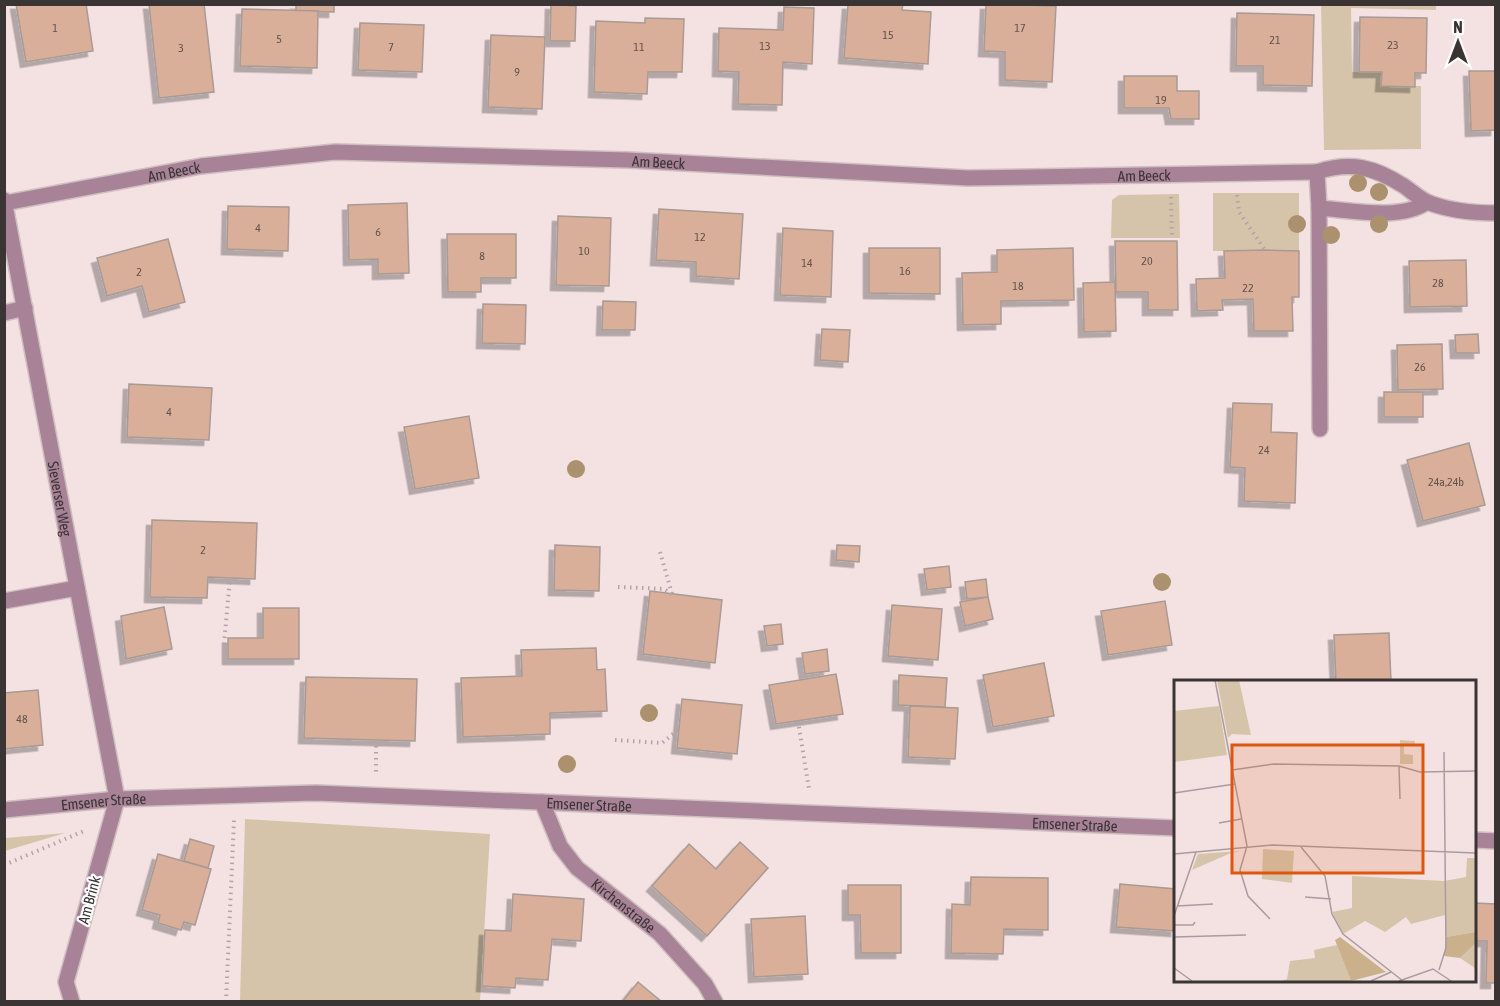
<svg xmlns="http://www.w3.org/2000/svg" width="1500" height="1006" viewBox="0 0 1500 1006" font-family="'Asap Condensed',sans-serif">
<defs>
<filter id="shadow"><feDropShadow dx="-5.5" dy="5.5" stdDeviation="0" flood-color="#0004"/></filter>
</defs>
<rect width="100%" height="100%" fill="#f4e2e3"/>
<g fill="#d5c4aa">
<polygon points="1321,5 1436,5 1436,10 1351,8 1352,72 1382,72 1382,86 1421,86 1421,149 1324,150"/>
<rect x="1213" y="193" width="86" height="58"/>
<polygon points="1179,194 1180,238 1111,238 1112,200 1119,195"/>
<polygon points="245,819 490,834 480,1001 240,1001"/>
<polygon points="65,833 5,851 5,838"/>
</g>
<g fill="#daaf9a" stroke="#a89a94" stroke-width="1.5" filter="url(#shadow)">
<polygon points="16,4 86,4 93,51 26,62"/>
<polygon points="149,4 204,4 214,92 159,98"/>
<polygon points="296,4 334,4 334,12 296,11"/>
<polygon points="551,4 576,6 575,41 550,41"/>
<polygon points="848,4 903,4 902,10 931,12 928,64 844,58"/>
<polygon points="986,4 1056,6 1052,82 1005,80 1005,52 984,51"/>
<polygon points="784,7 814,8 812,64 783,62 782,105 738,104 739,72 718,71 719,28 783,30"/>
<polygon points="242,9 318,11 317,68 240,66"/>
<polygon points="1237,13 1314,15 1312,86 1263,85 1263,66 1236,66"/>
<polygon points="1360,17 1427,18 1426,73 1415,73 1415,87 1381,86 1382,72 1359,72"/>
<polygon points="645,18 684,19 682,72 648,72 647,94 594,92 596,21 645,23"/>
<polygon points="360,23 424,25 422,72 358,70"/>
<polygon points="491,35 545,37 542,109 488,107"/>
<polygon points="1469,71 1496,71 1496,130 1471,131"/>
<polygon points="1124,76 1177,76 1177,91 1199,91 1199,119 1171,119 1169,108 1124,108"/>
<polygon points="407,203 409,273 378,274 378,259 349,260 348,205"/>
<polygon points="228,206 289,207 288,251 227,249"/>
<polygon points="659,209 743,214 739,279 696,276 696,262 656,260"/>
<polygon points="558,216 611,218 609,286 556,285"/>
<polygon points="783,228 833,231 831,297 780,295"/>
<polygon points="447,234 516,234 516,278 481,278 481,292 448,292"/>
<polygon points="168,239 185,302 149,312 142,286 107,296 97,258"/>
<polygon points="1115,241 1177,241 1178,310 1148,310 1148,292 1116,292"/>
<polygon points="869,248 940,248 940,294 869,293"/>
<polygon points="1073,248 1074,300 1001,301 1001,324 963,325 962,273 997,272 997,250"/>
<polygon points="1265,250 1299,251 1299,297 1292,297 1293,331 1254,331 1253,299 1222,300 1223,310 1197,311 1196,279 1225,278 1224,251"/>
<polygon points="1466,260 1467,306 1410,307 1409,261"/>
<polygon points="1115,282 1116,331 1084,332 1083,283"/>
<polygon points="603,301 636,302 635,330 602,330"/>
<polygon points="483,304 526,305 525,344 482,343"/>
<polygon points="822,329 850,330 848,362 820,360"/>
<polygon points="1478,334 1479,353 1456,353 1455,335"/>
<polygon points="1442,344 1443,389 1398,390 1397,345"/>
<polygon points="129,384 212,388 209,440 127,437"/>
<rect x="1384" y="392" width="39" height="25"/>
<polygon points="1233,403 1272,404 1271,432 1297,433 1295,503 1244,501 1245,468 1230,467"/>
<polygon points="469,416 479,478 415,489 404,427"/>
<polygon points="1469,443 1485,505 1423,521 1407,460"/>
<polygon points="152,520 257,523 255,579 208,577 207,598 150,597"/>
<polygon points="555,545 600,547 599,591 554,590"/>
<polygon points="837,545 860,546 859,562 836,560"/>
<polygon points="949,566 951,587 927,590 924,569"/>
<polygon points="986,579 988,597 967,599 965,582"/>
<polygon points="650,591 722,600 715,663 643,654"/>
<polygon points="988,597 993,619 965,626 960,602"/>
<polygon points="1165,601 1172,645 1108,655 1101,611"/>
<polygon points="892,605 942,609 938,660 888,656"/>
<polygon points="164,607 172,649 126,659 121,616"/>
<polygon points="263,608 299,608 299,659 228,659 228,638 263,638"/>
<polygon points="781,624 783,644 767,646 764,626"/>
<polygon points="1389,633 1391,682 1336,682 1334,635"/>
<polygon points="596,648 597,670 605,669 607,711 550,713 550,734 463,737 461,678 522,676 521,650"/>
<polygon points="827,649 829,671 805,674 802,653"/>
<polygon points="1044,663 1054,716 993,727 983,675"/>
<polygon points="836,674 843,714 776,724 769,685"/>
<polygon points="899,675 947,678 945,707 898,705"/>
<polygon points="306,677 417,679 415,741 304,738"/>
<polygon points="38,690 43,745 4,749 4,693"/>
<polygon points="682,699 742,705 737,754 677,748"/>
<polygon points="910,706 958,708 955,759 908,757"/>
<polygon points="190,839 214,846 208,868 184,861"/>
<polygon points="740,842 768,868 707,936 652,886 689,844 716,869"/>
<polygon points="158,854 211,869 195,925 184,922 181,930 158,923 160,915 142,910"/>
<polygon points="971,877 1048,878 1048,930 1004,929 1003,954 951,953 952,904 970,905"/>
<polygon points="1120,884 1176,889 1176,931 1116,927"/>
<polygon points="848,885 901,885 901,953 861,953 860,915 848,915"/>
<polygon points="513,894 584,899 581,941 552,939 548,980 516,978 515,988 482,986 485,930 511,931"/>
<polygon points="1474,903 1496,904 1496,983 1486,983 1487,941 1474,941"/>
<polygon points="805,916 808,974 754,977 751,919"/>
<polygon points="638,982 662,1002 622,1002"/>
</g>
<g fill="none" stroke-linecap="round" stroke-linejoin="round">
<defs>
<g id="minor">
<path id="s1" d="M 4,200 L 117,799 L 66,982 L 72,1002"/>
<path id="s2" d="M 5,203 L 201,166 L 335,152 L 627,160 L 968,178 L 1317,172"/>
<path d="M 1319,208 C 1350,210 1401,221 1427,202"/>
<polyline points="4,313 25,308"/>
<path d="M 1320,429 L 1319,208 L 1317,172 C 1351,161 1374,167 1404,186 C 1411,191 1419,198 1427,202 C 1447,210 1475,213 1496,213"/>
<polyline points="4,601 77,588"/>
<path id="s3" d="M 542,802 L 560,846 L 577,868 L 660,934 L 705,984 L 715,1002"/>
<path id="s4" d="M 4,810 L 117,799 L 316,793 L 1176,828"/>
<polyline points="1474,840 1496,841"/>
</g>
</defs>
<use href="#minor" stroke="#cfbfc0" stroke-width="18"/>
<g stroke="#b2a4a5" stroke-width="4" stroke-dasharray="1.5 4.5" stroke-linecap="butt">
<polyline points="1237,195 1239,212 1265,250"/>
<polyline points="1171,197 1172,238"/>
<polyline points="660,552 672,594"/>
<polyline points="618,587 664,589 672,594"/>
<polyline points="224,644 230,578"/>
<polyline points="798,721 809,789"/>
<polyline points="376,740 376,772"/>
<polyline points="615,740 662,743 678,730"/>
<polyline points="4,865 84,831"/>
<polyline points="226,1002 234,820"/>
</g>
<use href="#minor" stroke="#a88397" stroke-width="15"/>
</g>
<g fill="#ab916d">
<circle cx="1358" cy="183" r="9"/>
<circle cx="1379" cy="192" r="9"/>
<circle cx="1297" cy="224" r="9"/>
<circle cx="1379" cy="224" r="9"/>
<circle cx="1331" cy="235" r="9"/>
<circle cx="576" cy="469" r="9"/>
<circle cx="1162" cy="582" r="9"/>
<circle cx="649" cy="713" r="9"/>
<circle cx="567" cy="764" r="9"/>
</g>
<g text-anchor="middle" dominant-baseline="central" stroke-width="4.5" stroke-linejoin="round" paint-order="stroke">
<g font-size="12" fill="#63534e">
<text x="55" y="28">1</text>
<text x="1020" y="28">17</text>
<text x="888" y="35">15</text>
<text x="279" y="39">5</text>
<text x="1275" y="40">21</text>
<text x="1393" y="45">23</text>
<text x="765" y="46">13</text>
<text x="391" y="47">7</text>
<text x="639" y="47">11</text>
<text x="181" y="48">3</text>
<text x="517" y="72">9</text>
<text x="1161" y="100">19</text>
<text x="258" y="228">4</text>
<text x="378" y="232">6</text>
<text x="700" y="237">12</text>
<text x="584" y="251">10</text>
<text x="482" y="256">8</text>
<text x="1147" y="261">20</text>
<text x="807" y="263">14</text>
<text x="905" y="271">16</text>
<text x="139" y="272">2</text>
<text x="1438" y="283">28</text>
<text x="1018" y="286">18</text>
<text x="1248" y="288">22</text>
<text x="1420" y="367">26</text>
<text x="169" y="412">4</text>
<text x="1264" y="450">24</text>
<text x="1446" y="482">24a,24b</text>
<text x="203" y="550">2</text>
<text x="22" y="719">48</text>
</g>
<g font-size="15" fill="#3b3434" stroke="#fff">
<text stroke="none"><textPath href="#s2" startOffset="658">Am Beeck</textPath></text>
<text stroke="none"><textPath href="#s2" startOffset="172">Am Beeck</textPath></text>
<text stroke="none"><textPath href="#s2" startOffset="1144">Am Beeck</textPath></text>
<text stroke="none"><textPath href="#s1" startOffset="304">Sieverser Weg</textPath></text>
<text stroke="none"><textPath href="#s4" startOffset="100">Emsener Straße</textPath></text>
<text stroke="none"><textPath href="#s4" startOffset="586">Emsener Straße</textPath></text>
<text stroke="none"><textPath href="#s4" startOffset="1072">Emsener Straße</textPath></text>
<text transform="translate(89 900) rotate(-75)">Am Brink</text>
<text stroke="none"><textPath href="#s3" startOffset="135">Kirchenstraße</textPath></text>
</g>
</g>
<g transform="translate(1174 680)">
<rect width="302" height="302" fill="#f4e2e3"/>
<path d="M 43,0 L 65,0 L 77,55 L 58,54 L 54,58 ZM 45,26 L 53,75 L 0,82 L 0,31 ZM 226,60 L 241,61 L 241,66 L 230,66 L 230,74 L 239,75 L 239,84 L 226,84 ZM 89,169 L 120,171 L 118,203 L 88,199 ZM 66,171 L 57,173 L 18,190 L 24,174 ZM 293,178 L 301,178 L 301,252 L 272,257 L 271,235 L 237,244 L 232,237 L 211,252 L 191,241 L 169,254 L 158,232 L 178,228 L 178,196 L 270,201 L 292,197 ZM 301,264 L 301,288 L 286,278 ZM 163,265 L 177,301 L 108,301 L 113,299 L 116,281 L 141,278 L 140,270 Z" fill="#d5c4aa"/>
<path d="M 301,252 L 301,264 L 286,278 L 270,276 L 272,257 ZM 166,257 L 212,292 L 177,301 L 161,260 Z" fill="#cab18c"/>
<path fill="none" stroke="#aa9c9d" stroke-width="1.5" d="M 41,0 L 73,166 L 66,190 L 74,216 L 96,239M 58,90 L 100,84 L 225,86M 0,113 L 61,104M 226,119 L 225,86 L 246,92 L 302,91M 45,143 L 67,139M 127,167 L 151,196 L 158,234 L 169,254 L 229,301M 0,174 L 98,165 L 302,173M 131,217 L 157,219M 3,226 L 39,224M 0,236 L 22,172M 0,245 L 19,245 L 21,242M 0,257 L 72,255M 0,288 L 18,301M 265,290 L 272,268 L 270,72M 197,301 L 217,292M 225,301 L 259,289 L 277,301"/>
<path fill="#df570e" fill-opacity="0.15" stroke="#df570e" stroke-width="3" d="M 58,65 L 249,65 L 249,193 L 58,193 Z"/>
<rect width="302" height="302" fill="none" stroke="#3b3434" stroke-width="3"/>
</g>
<rect width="1500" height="1006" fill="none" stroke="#3b3434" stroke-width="12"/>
<g transform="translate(1458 42)" stroke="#ffffff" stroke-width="4.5" paint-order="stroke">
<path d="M0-4.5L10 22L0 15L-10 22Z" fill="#3b3434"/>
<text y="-9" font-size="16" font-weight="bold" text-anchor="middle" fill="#3b3434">N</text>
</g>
</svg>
